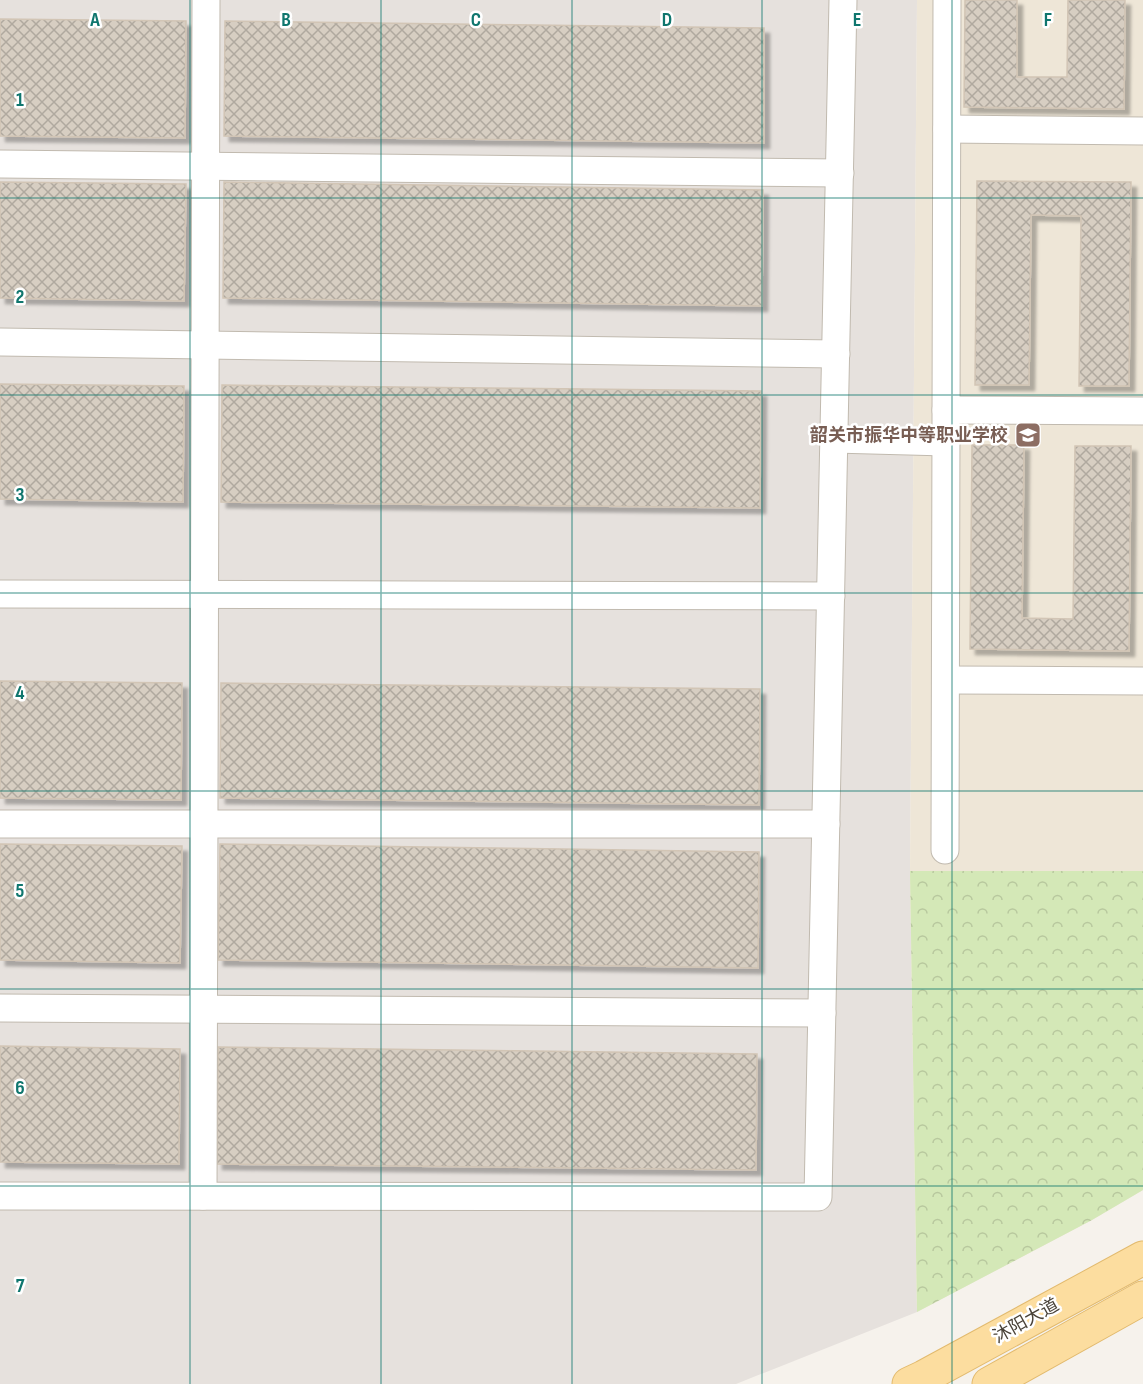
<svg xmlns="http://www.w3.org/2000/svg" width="1143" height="1384" viewBox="0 0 1143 1384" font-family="'Sofia Sans Condensed','Noto Sans SC',sans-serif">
<defs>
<pattern id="park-crowns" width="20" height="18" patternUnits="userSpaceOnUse" patternTransform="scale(1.5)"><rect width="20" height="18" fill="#d4e8b7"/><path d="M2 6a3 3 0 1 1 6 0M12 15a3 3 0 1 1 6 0" fill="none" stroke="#b8c89e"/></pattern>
<pattern id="building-cross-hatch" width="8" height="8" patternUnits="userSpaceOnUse" patternTransform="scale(1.5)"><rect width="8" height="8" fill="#d7cec2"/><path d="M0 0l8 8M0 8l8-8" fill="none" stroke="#b0a99f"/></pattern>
<filter id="shadow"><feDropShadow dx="5.5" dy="5.5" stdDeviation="1.5" flood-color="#0004"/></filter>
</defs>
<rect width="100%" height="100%" fill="#f6f2ec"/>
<polygon fill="#e6e1dd" points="0,0 917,0 910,871 917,1312 736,1384 0,1384"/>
<polygon fill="#eee6d7" points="917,0 1143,0 1143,1190 1092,1220 917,1312 910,871"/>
<polygon fill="url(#park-crowns)" points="910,871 1143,871 1143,1190 1092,1220 917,1312"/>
<g fill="url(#building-cross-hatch)" stroke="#d2c5b5" stroke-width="1.5" filter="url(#shadow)">
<polygon points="965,0 1017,0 1017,77 1067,77 1068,0 1125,0 1124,109 964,107"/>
<polygon points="0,19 186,21 185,138 0,136"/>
<polygon points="225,21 764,28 764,143 224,136"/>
<polygon points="977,181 1131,182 1129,386 1079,386 1081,216 1031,215 1029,385 975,385"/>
<polygon points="0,182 186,184 184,301 0,298"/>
<polygon points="224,182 763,190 762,306 223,298"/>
<polygon points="0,384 184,386 183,502 0,499"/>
<polygon points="222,385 761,391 760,508 221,502"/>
<polygon points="972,445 1024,445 1022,618 1073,619 1075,446 1131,446 1129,651 970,649"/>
<polygon points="0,681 182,683 181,800 0,798"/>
<polygon points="221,683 760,689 759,805 220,798"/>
<polygon points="0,844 182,846 180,963 0,960"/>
<polygon points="220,844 759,852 758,968 218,960"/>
<polygon points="0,1046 180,1049 179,1164 0,1162"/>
<polygon points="218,1047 757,1054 756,1170 217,1164"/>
</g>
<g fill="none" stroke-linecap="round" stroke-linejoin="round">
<defs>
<g id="minor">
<polyline points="947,129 1143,131"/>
<polyline points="0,164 840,173"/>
<polyline points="0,342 836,354"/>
<polyline points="946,410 1143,411"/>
<polyline points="834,439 946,442"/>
<polyline points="0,594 831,596"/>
<polyline points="946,680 1143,681"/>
<polyline points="0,824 826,824"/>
<polyline points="945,850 947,0"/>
<polyline points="0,1008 822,1013"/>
<polyline points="0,1196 818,1197 843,0"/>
<polyline points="203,1196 206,0"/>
</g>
<g id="major">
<polyline points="909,1384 924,1377 1143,1258"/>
<polyline points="989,1384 1143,1298"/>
</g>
</defs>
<use href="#minor" stroke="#c1baaf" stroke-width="29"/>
<use href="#major" stroke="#e2ba6e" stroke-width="35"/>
<use href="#minor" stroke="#fff" stroke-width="27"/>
<use href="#major" stroke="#fcdd9f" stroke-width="33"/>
</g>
<path fill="none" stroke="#0f766e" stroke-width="1.5" stroke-opacity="0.55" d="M 190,0 L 190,1384M 381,0 L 381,1384M 572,0 L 572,1384M 762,0 L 762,1384M 952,0 L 952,1384M 0,198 L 1143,198M 0,395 L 1143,395M 0,593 L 1143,593M 0,791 L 1143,791M 0,989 L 1143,989M 0,1186 L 1143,1186"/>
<defs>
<symbol id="university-square" viewBox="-11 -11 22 22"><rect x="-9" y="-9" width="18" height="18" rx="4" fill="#8d6e63" stroke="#fff"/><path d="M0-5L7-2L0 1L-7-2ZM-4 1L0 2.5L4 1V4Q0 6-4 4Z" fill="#fff"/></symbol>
</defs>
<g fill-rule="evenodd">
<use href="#university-square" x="1013" y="420" width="30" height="30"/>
</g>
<g text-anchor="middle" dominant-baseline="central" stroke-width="5" stroke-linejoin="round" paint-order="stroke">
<g font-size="18" font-weight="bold" fill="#785e54" stroke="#fff" text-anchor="end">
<text x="1008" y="435">韶关市振华中等职业学校</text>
</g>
<g font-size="18" fill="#4a4339" stroke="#fff">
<text transform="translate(1026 1321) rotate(-29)">沐阳大道</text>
</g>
</g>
<g font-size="20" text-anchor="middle" font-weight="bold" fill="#0f766e" stroke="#fff" stroke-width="5" stroke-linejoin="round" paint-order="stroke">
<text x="95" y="26">A</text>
<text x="286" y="26">B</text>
<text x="476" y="26">C</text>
<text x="667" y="26">D</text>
<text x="857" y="26">E</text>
<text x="1048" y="26">F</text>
<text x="20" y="106">1</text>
<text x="20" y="303">2</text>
<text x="20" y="501">3</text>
<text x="20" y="699">4</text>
<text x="20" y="897">5</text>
<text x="20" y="1094">6</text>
<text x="20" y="1292">7</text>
</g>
</svg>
